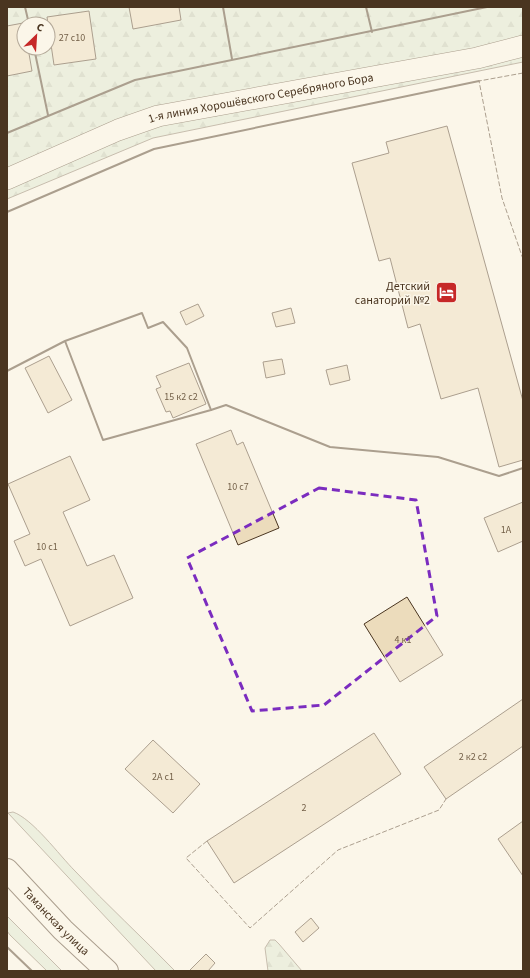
<svg xmlns="http://www.w3.org/2000/svg" width="530" height="978" viewBox="0 0 530 978" font-family="'Source Sans 3',sans-serif">
<defs>
<pattern id="forest-firs" width="22" height="20" patternUnits="userSpaceOnUse"><rect width="22" height="20" fill="#dce7d0"/><path d="M5 1l3.5 6h-7zM16 11l3.5 6h-7z" fill="#bec7b2"/></pattern>
</defs>
<rect width="100%" height="100%" fill="#fbf6e9"/>
<g fill="#dce7d0" stroke="#887966">
<path d="M 13,812 C 33,819 59,855 75,871 C 107,905 142,937 175,971 L 156,971 L 8,813 Z"/>
<polygon points="7,916 62,971 47,971 10,935 7,931"/>
</g>
<g fill="url(#forest-firs)" stroke="#887966" fill-rule="evenodd">
<path d="M 7,7 L 523,7 L 523,62 L 153,138 L 7,199 ZM 24,24 L 48,24 L 48,48 L 24,48 Z"/>
<polygon points="270,940 275,940 279,944 302,971 268,971 265,948"/>
</g>
<g fill="#ecdcbc" stroke="#4a3520">
<polygon points="129,7 179,7 181,20 133,29"/>
<polygon points="89,11 96,59 54,65 47,17"/>
<polygon points="23,23 24,48 28,48 32,71 7,76 7,26"/>
<polygon points="447,126 523,401 523,460 499,467 478,388 441,399 420,324 408,328 390,258 379,261 352,163 389,153 386,142"/>
<polygon points="198,304 204,316 186,325 180,312"/>
<polygon points="291,308 295,323 276,327 272,313"/>
<polygon points="49,356 72,400 48,413 25,368"/>
<polygon points="282,359 285,374 266,378 263,362"/>
<polygon points="189,363 206,404 173,418 170,411 166,412 156,389 161,387 156,376"/>
<polygon points="347,365 350,380 330,385 326,370"/>
<polygon points="231,430 237,445 243,442 279,528 238,545 196,444"/>
<polygon points="70,456 90,500 63,512 87,566 114,555 133,598 70,626 41,559 25,566 14,541 30,534 8,484"/>
<polygon points="523,502 523,541 498,552 484,518"/>
<polygon points="407,597 443,655 400,682 364,624"/>
<polygon points="523,699 523,746 446,799 424,767"/>
<polygon points="374,733 401,774 234,883 207,841"/>
<polygon points="153,740 200,784 173,813 125,769"/>
<polygon points="523,821 523,876 498,839"/>
<polygon points="311,918 319,928 303,942 295,932"/>
<polygon points="206,954 215,963 208,971 192,971 190,970"/>
</g>
<g fill="none" stroke-linecap="round" stroke-linejoin="round">
<defs>
<g id="minor">
<path id="s1" d="M 7,179 L 118,130 L 158,116 L 477,58 L 523,46"/>
</g>
<g id="tertiary">
<path id="s2" d="M 7,870 L 63,930 L 107,971"/>
</g>
</defs>
<use href="#minor" stroke="#4a3520" stroke-width="22"/>
<use href="#tertiary" stroke="#4a3520" stroke-width="24"/>
<use href="#minor" stroke="#fbf6e9" stroke-width="21"/>
<use href="#tertiary" stroke="#fbf6e9" stroke-width="22"/>
<g stroke="#4a3520" stroke-width="1" stroke-dasharray="5 2" stroke-linecap="butt">
<polyline points="523,73 479,81 502,198 523,259"/>
<polyline points="207,841 186,858 250,928 338,850 439,810 446,799"/>
</g>
<g stroke="#4a3520" stroke-width="2">
<polyline points="25,7 29,24"/>
<polyline points="223,7 232,59"/>
<polyline points="366,7 372,32"/>
<polyline points="34,48 48,115"/>
<polyline points="7,133 135,80 487,7"/>
<polyline points="7,212 154,149 479,81"/>
<polyline points="7,371 65,341 142,313 148,328 163,322 187,348 211,410 103,440 65,341"/>
<polyline points="211,410 226,405 330,447 438,457 499,476 523,468"/>
<polyline points="7,947 32,971"/>
</g>
</g>
<path d="M0 0H530V978H0ZM 319,488 L 416,500 L 437,616 L 324,705 L 252,711 L 187,558 Z" fill="#fbf6e9" fill-opacity=".55" fill-rule="evenodd"/>
<path fill="none" stroke="#7b2cbf" stroke-width="3" stroke-dasharray="8 5" stroke-linejoin="round" d="M 319,488 L 416,500 L 437,616 L 324,705 L 252,711 L 187,558 Z"/>
<defs>
<symbol id="hotel-square" viewBox="-11 -11 22 22"><rect x="-9" y="-9" width="18" height="18" rx="4" fill="#c62828" stroke="#fbf6e9"/><path d="M-6-4.5h1.5V1H6V5H4.5V3h-9V5H-6ZM-4 0a1.8 1.8 0 1 1 3.6 0ZM.5 0V-2.5h3Q6-2.5 6 0Z" fill="#fff"/></symbol>
</defs>
<g fill-rule="evenodd">
<use href="#hotel-square" x="434" y="280" width="25" height="25"/>
</g>
<g text-anchor="middle" dominant-baseline="central" stroke-width="3" stroke-linejoin="round" paint-order="stroke">
<g font-size="10" fill="#725f47">
<text x="72" y="38">27 с10</text>
<text x="181" y="397">15 к2 с2</text>
<text x="238" y="487">10 с7</text>
<text x="506" y="530">1А</text>
<text x="47" y="547">10 с1</text>
<text x="403" y="640">4 к1</text>
<text x="473" y="757">2 к2 с2</text>
<text x="163" y="777">2А с1</text>
<text x="304" y="808">2</text>
</g>
<g font-size="12" fill="#4a3520" stroke="#fbf6e9">
<text stroke="none"><textPath href="#s1" startOffset="268">1-я линия Хорошёвского Серебряного Бора</textPath></text>
<text stroke="none"><textPath href="#s2" startOffset="71">Таманская улица</textPath></text>
</g>
<g font-size="12" fill="#4a3520" stroke="#fbf6e9" text-anchor="end">
<text x="430" y="286">Детский<tspan x="430" dy="14">санаторий №2</tspan></text>
</g>
</g>
<rect width="530" height="978" fill="none" stroke="#4a3520" stroke-width="16"/>
<g transform="translate(36 36) rotate(25)"><circle r="19" fill="#fbf6e9" stroke="#b4a999"/>
<path d="M0-3L7 15L0 10L-7 15Z" fill="#c62828"/>
<text y="-6" font-size="11" font-weight="bold" text-anchor="middle" fill="#4a3520">С</text>
</g>
</svg>
